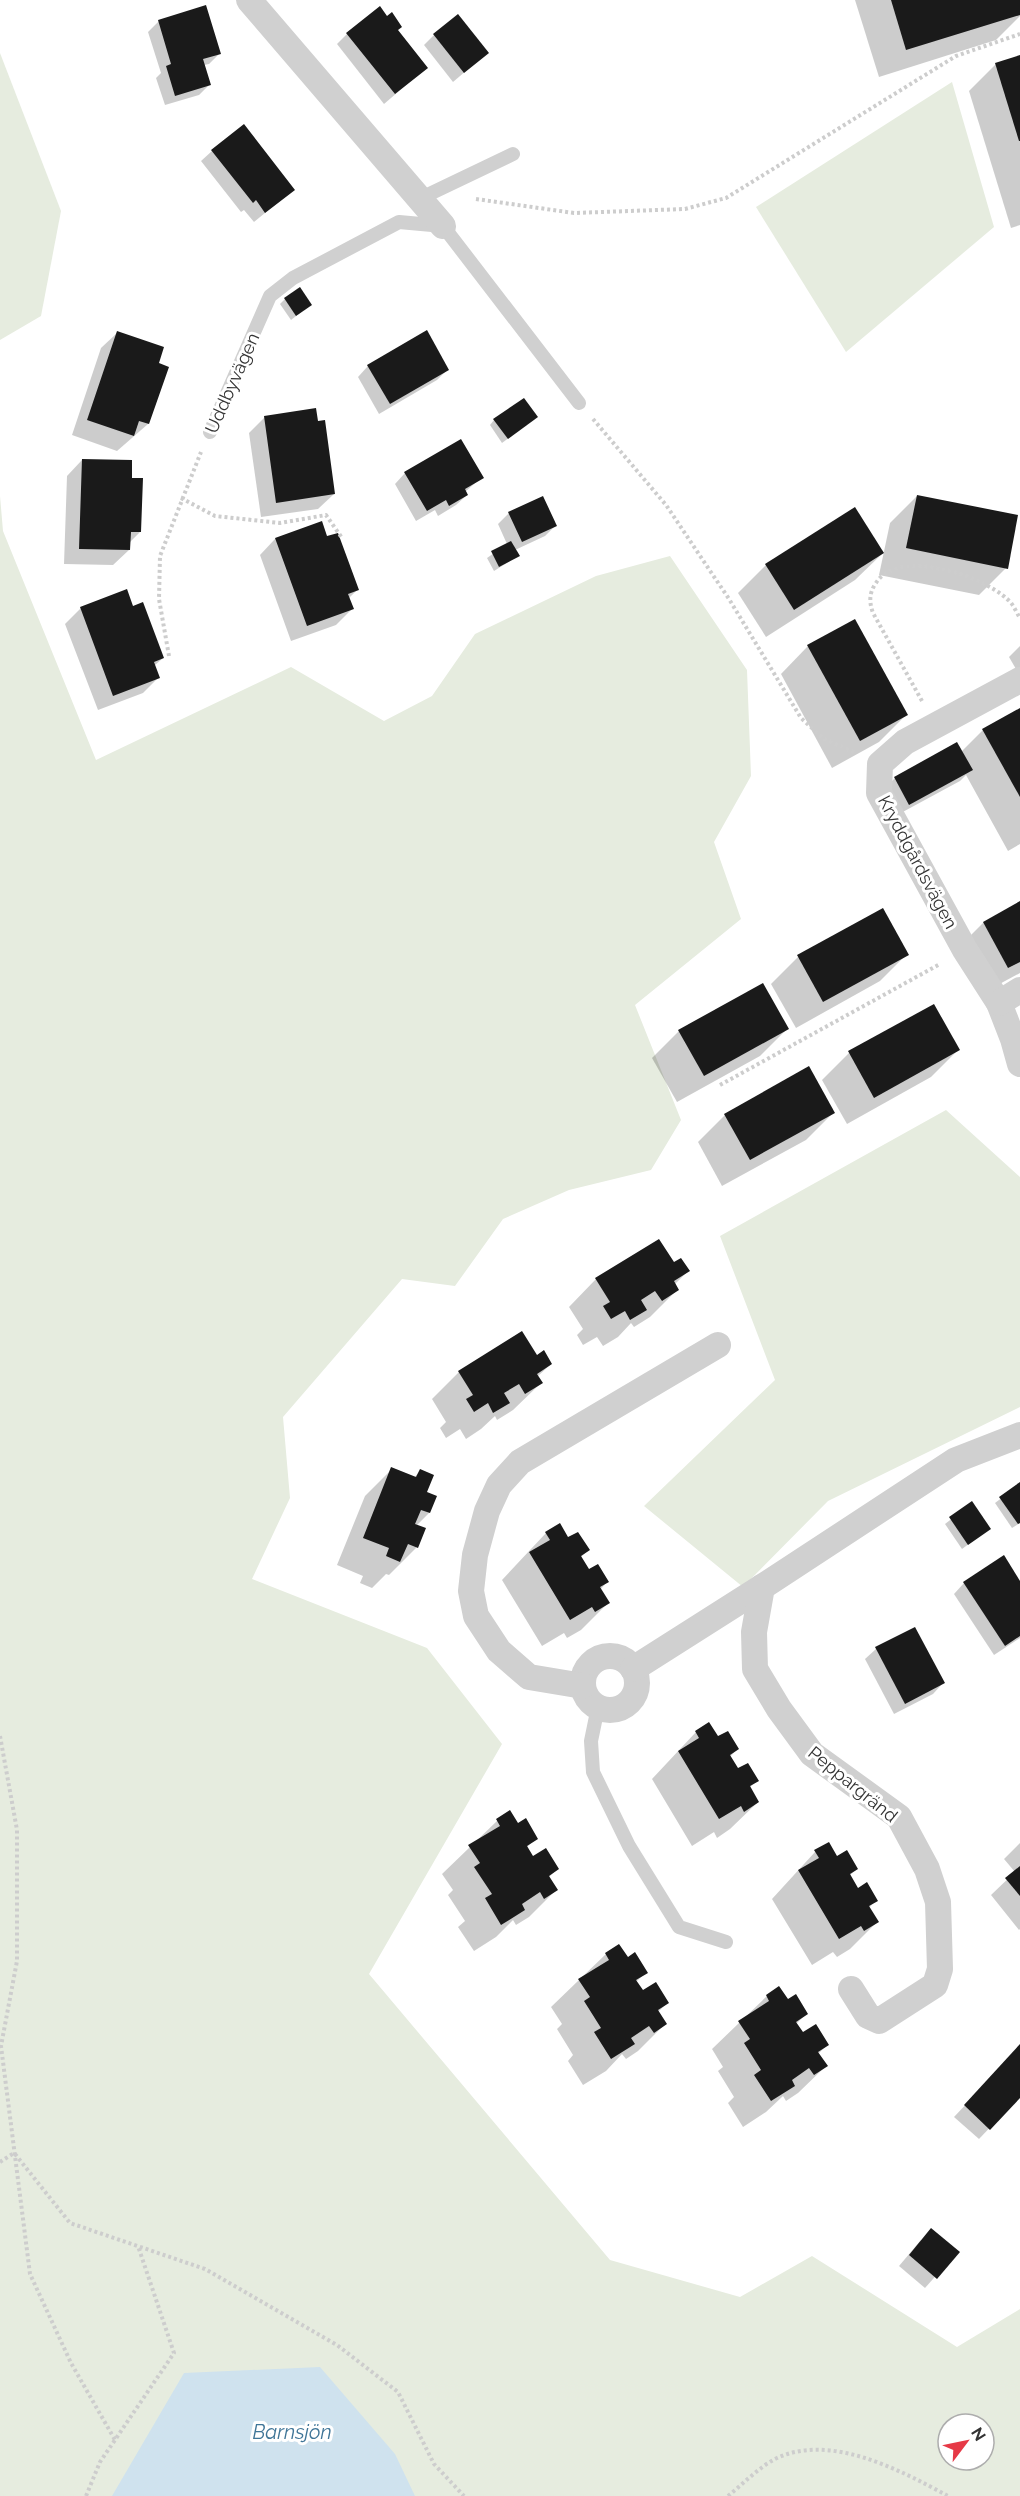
<svg xmlns="http://www.w3.org/2000/svg" width="1020" height="2496" viewBox="0 0 1020 2496" font-family="Raleway,sans-serif">
<rect width="100%" height="100%" fill="#fff"/>
<g fill="#e6ecdf" fill-rule="evenodd">
<polygon points="0,53 61,211 41,316 0,340"/>
<polygon points="952,82 994,227 846,352 756,207"/>
<path d="M 0,496 L 3,531 L 96,760 L 291,667 L 384,721 L 432,696 L 475,634 L 596,576 L 670,556 L 747,670 L 751,776 L 714,842 L 741,919 L 635,1005 L 681,1120 L 651,1170 L 569,1190 L 503,1219 L 455,1286 L 402,1279 L 283,1417 L 290,1498 L 252,1579 L 427,1648 L 502,1744 L 369,1974 L 610,2260 L 740,2297 L 812,2256 L 957,2347 L 1020,2309 L 1020,2496 L 0,2496 ZM 948,2424 L 984,2424 L 984,2460 L 948,2460 Z"/>
<polygon points="946,1110 1020,1177 1020,1407 828,1501 743,1587 644,1506 775,1380 720,1236"/>
</g>
<polygon fill="#cfe2ee" points="320,2367 395,2454 415,2496 112,2496 184,2373"/>
<g fill="#0003">
<polygon points="855,0 1020,0 1020,16 996,40 879,77"/>
<polygon points="159,21 220,53 209,64 204,65 209,85 199,95 165,105 156,78 161,73 148,32"/>
<polygon points="347,34 426,68 384,104 337,44"/>
<polygon points="434,35 487,53 453,82 424,45"/>
<polygon points="1020,56 1020,225 1011,228 969,91 996,64"/>
<polygon points="212,151 293,190 254,222 244,210 241,212 201,161"/>
<polygon points="285,299 310,305 291,320 280,304"/>
<polygon points="117,333 157,364 148,424 117,451 72,435 101,348"/>
<polygon points="368,366 447,370 437,380 379,414 358,377"/>
<polygon points="265,417 334,494 318,509 261,517 249,433"/>
<polygon points="536,417 502,443 490,425 494,420"/>
<polygon points="82,460 131,479 140,532 129,543 129,550 113,565 64,564 67,476"/>
<polygon points="405,473 482,477 465,492 467,495 456,505 438,516 435,510 416,521 395,484"/>
<polygon points="917,496 1006,568 979,595 879,575 890,523"/>
<polygon points="854,509 883,553 855,580 766,637 738,593 766,565"/>
<polygon points="509,513 555,526 545,536 515,550 518,556 494,571 487,558 507,544 498,524"/>
<polygon points="326,538 357,590 348,599 352,609 336,625 291,641 260,555 275,539"/>
<polygon points="81,608 163,658 154,666 159,677 143,693 98,710 65,624"/>
<polygon points="808,646 906,715 879,742 832,768 781,674"/>
<polygon points="1020,646 1020,676 1009,657"/>
<polygon points="1020,709 1020,844 1008,851 966,775 960,781 899,814 885,788 895,778 961,752 983,730"/>
<polygon points="1020,903 1020,973 981,994 956,950 983,923"/>
<polygon points="907,954 880,981 796,1028 771,984 798,957"/>
<polygon points="787,1029 760,1056 677,1102 652,1058 679,1031"/>
<polygon points="958,1050 931,1077 847,1124 822,1080 849,1053"/>
<polygon points="833,1113 806,1140 722,1186 698,1142 725,1115"/>
<polygon points="659,1241 674,1264 688,1271 674,1285 677,1290 650,1317 634,1327 631,1323 618,1337 603,1346 597,1337 583,1345 577,1335 583,1329 569,1307 596,1279"/>
<polygon points="537,1357 551,1364 537,1377 541,1383 513,1410 497,1420 495,1416 481,1429 466,1439 460,1429 446,1438 440,1428 446,1422 432,1399 459,1372"/>
<polygon points="392,1469 414,1478 420,1471 429,1513 416,1526 424,1529 416,1548 389,1575 386,1574 372,1588 360,1583 363,1576 337,1565 365,1496"/>
<polygon points="1020,1484 1020,1523 1012,1528 995,1503"/>
<polygon points="972,1503 989,1529 962,1549 945,1524"/>
<polygon points="546,1533 568,1540 588,1550 580,1558 588,1571 607,1582 600,1590 608,1603 581,1630 567,1638 564,1633 542,1646 502,1580"/>
<polygon points="964,1583 1020,1583 1020,1638 994,1655 954,1594"/>
<polygon points="914,1629 943,1683 933,1694 894,1714 865,1659 876,1649"/>
<polygon points="696,1732 718,1738 737,1749 730,1757 738,1770 757,1781 749,1788 758,1802 730,1829 717,1838 714,1832 692,1846 652,1779"/>
<polygon points="510,1812 518,1825 536,1838 526,1848 533,1858 557,1869 548,1878 556,1890 529,1917 516,1925 513,1920 496,1937 474,1951 458,1927 465,1921 448,1895 453,1890 442,1874 497,1821"/>
<polygon points="1020,1843 1020,1929 1019,1930 991,1895 1015,1872 1004,1859"/>
<polygon points="815,1852 837,1858 857,1869 849,1876 857,1890 876,1900 869,1908 877,1922 850,1949 837,1957 833,1952 812,1965 772,1899"/>
<polygon points="606,1954 627,1959 646,1972 636,1982 642,1992 667,2003 658,2012 665,2024 638,2051 626,2059 622,2054 606,2071 583,2085 568,2061 573,2055 557,2029 562,2024 551,2007"/>
<polygon points="779,1988 788,2001 806,2014 796,2024 803,2034 827,2045 818,2054 826,2066 798,2093 786,2101 783,2096 766,2112 743,2127 728,2103 734,2097 718,2071 723,2067 712,2049 767,1996"/>
<polygon points="1020,2047 1020,2096 979,2139 954,2117"/>
<polygon points="921,2240 957,2252 925,2288 899,2266"/>
</g>
<g fill="#1a1a1a">
<polygon points="891,0 1020,0 1020,15 906,50"/>
<polygon points="206,5 221,54 203,59 211,85 175,96 166,66 171,64 158,20"/>
<polygon points="380,6 387,16 392,12 402,27 398,30 428,68 395,94 346,33"/>
<polygon points="458,14 489,53 464,73 433,34"/>
<polygon points="1020,55 1020,141 1019,141 995,63"/>
<polygon points="244,124 295,190 265,213 256,200 253,203 211,150"/>
<polygon points="300,287 312,305 296,316 284,298"/>
<polygon points="427,330 449,370 390,404 367,365"/>
<polygon points="117,331 164,347 159,363 169,367 149,424 139,421 134,436 87,420"/>
<polygon points="524,398 538,417 508,439 493,419"/>
<polygon points="316,408 318,421 325,420 335,494 276,503 264,416"/>
<polygon points="461,439 484,478 465,489 468,495 449,506 446,500 427,511 404,472"/>
<polygon points="82,459 132,460 132,478 143,478 141,532 131,532 130,550 79,549"/>
<polygon points="917,495 1018,515 1008,569 906,548"/>
<polygon points="543,496 557,526 522,542 508,512"/>
<polygon points="855,507 884,553 794,610 765,564"/>
<polygon points="322,521 327,536 338,533 359,590 348,594 354,609 307,626 275,538"/>
<polygon points="511,541 520,556 499,567 491,551"/>
<polygon points="127,589 133,606 143,602 164,658 154,662 160,678 113,696 80,607"/>
<polygon points="855,619 908,715 860,741 807,645"/>
<polygon points="1020,708 1020,797 982,729"/>
<polygon points="957,742 973,770 909,805 894,777"/>
<polygon points="1020,901 1020,962 1008,968 983,922"/>
<polygon points="883,908 909,955 823,1002 797,955"/>
<polygon points="763,983 789,1029 704,1076 678,1030"/>
<polygon points="934,1004 960,1050 874,1098 848,1051"/>
<polygon points="809,1066 835,1113 750,1160 724,1114"/>
<polygon points="659,1239 674,1262 681,1258 690,1271 674,1281 679,1290 662,1301 655,1291 641,1300 647,1310 630,1320 625,1311 611,1319 603,1306 610,1302 595,1278"/>
<polygon points="522,1331 537,1355 544,1350 552,1364 537,1374 543,1383 525,1394 519,1384 504,1393 510,1403 493,1413 488,1403 474,1412 466,1399 473,1395 458,1371"/>
<polygon points="391,1467 416,1477 420,1469 434,1475 427,1492 437,1496 430,1513 421,1510 415,1524 426,1528 418,1548 408,1544 400,1562 386,1556 389,1548 363,1538"/>
<polygon points="1020,1482 1020,1523 1018,1524 999,1497"/>
<polygon points="972,1501 991,1529 968,1545 949,1517"/>
<polygon points="560,1523 568,1537 578,1532 590,1550 581,1556 589,1569 598,1564 609,1582 600,1587 610,1603 595,1612 592,1607 570,1620 529,1552 550,1540 545,1532"/>
<polygon points="1004,1555 1020,1581 1020,1636 1005,1646 963,1582"/>
<polygon points="915,1627 945,1683 905,1704 875,1647"/>
<polygon points="709,1722 718,1736 728,1731 739,1749 730,1755 738,1768 748,1763 759,1781 750,1786 759,1802 744,1812 741,1806 719,1819 678,1751 699,1738 695,1731"/>
<polygon points="510,1810 518,1823 526,1818 538,1839 527,1846 533,1856 546,1848 559,1869 549,1876 558,1890 544,1899 540,1892 522,1904 525,1910 501,1925 485,1898 492,1894 474,1867 480,1863 468,1845 500,1826 496,1819"/>
<polygon points="829,1842 837,1856 847,1850 858,1869 850,1874 858,1888 867,1882 878,1901 869,1906 879,1922 864,1931 861,1926 839,1939 798,1870 819,1858 814,1850"/>
<polygon points="1020,1866 1020,1896 1005,1878"/>
<polygon points="619,1944 628,1957 635,1952 648,1973 636,1980 643,1990 656,1982 669,2003 658,2010 667,2024 654,2033 649,2026 631,2038 635,2044 611,2059 594,2032 601,2028 584,2001 590,1997 578,1979 609,1960 605,1953"/>
<polygon points="779,1986 788,1999 796,1994 808,2014 796,2022 803,2032 816,2024 829,2045 818,2052 828,2066 814,2075 809,2068 792,2080 795,2086 771,2101 754,2075 761,2070 744,2043 750,2039 738,2021 769,2001 766,1995"/>
<polygon points="1020,2044 1020,2098 990,2130 964,2105"/>
<polygon points="931,2228 960,2252 937,2279 909,2255"/>
</g>
<g fill="none" stroke-linecap="round" stroke-linejoin="round">
<g stroke="#cdcdcd" stroke-width="4" stroke-dasharray="3 3" stroke-linecap="butt">
<polyline points="476,199 574,213 685,209 726,198 956,56 1020,34"/>
<polyline points="593,419 666,505 729,599 801,718 824,739 856,753"/>
<polyline points="181,498 215,516 280,523 326,515 342,538"/>
<polyline points="169,656 159,599 160,556 201,452"/>
<path d="M 922,701 L 873,613 C 869,602 869,593 876,583 C 898,547 983,576 1007,599 C 1013,603 1016,612 1020,618"/>
<polyline points="720,1085 940,964"/>
<polyline points="0,1736 17,1830 17,1961 1,2046 30,2274 71,2363 115,2440"/>
<polyline points="15,2154 70,2223 205,2269 337,2345 398,2392 434,2464 464,2496"/>
<polyline points="0,2162 14,2153"/>
<polyline points="86,2496 100,2462 174,2353 138,2246"/>
<path d="M 728,2496 C 743,2484 758,2468 775,2459 C 829,2432 900,2470 948,2496"/>
</g>
<g stroke="#d0d0d0" stroke-width="14">
<polyline points="419,199 513,154"/>
<polyline points="210,432 270,296 293,278 399,222 443,226 579,403"/>
<polyline points="598,1707 591,1741 593,1772 629,1846 679,1927 726,1942"/>
</g>
<g stroke="#d0d0d0" stroke-width="26">
<polyline points="249,0 443,226"/>
<polyline points="1020,680 905,742 880,764 879,793 965,950 999,1003 1013,1039 1020,1064"/>
<polyline points="999,1003 1020,990"/>
<circle cx="610" cy="1683" r="27"/>
<polyline points="633,1669 762,1587"/>
<polyline points="583,1686 529,1677 499,1651 476,1616 471,1591 475,1555 487,1511 499,1485 520,1462 718,1345"/>
<polyline points="851,1989 868,2016 879,2021 935,1985 940,1969 938,1902 927,1869 899,1817 812,1754 779,1709 755,1669 754,1632 762,1587 956,1460 1020,1435"/>
</g>
</g>
<g text-anchor="middle" dominant-baseline="central" stroke-width="6" stroke-linejoin="round" paint-order="stroke">
<g font-size="18" fill="#333" stroke="#fff">
<text transform="translate(232 383) rotate(-66)">Uddbyvägen</text>
<text transform="translate(918 862) rotate(62)">Kryddgårdsvägen</text>
<text transform="translate(853 1784) rotate(39)">Peppargränd</text>
</g>
<g font-size="20" font-style="italic" fill="#3f7597" stroke="#fff">
<text x="292" y="2432">Barnsjön</text>
</g>
</g>
<g transform="translate(966 2442) rotate(58)"><circle r="28" fill="#ffffff" stroke="#adadad" stroke-width="1.5"/>
<path d="M0-4.5L10 22L0 15L-10 22Z" fill="#e63946"/>
<text y="-9" font-size="16" font-weight="bold" text-anchor="middle" fill="#333333">N</text>
</g>
</svg>
